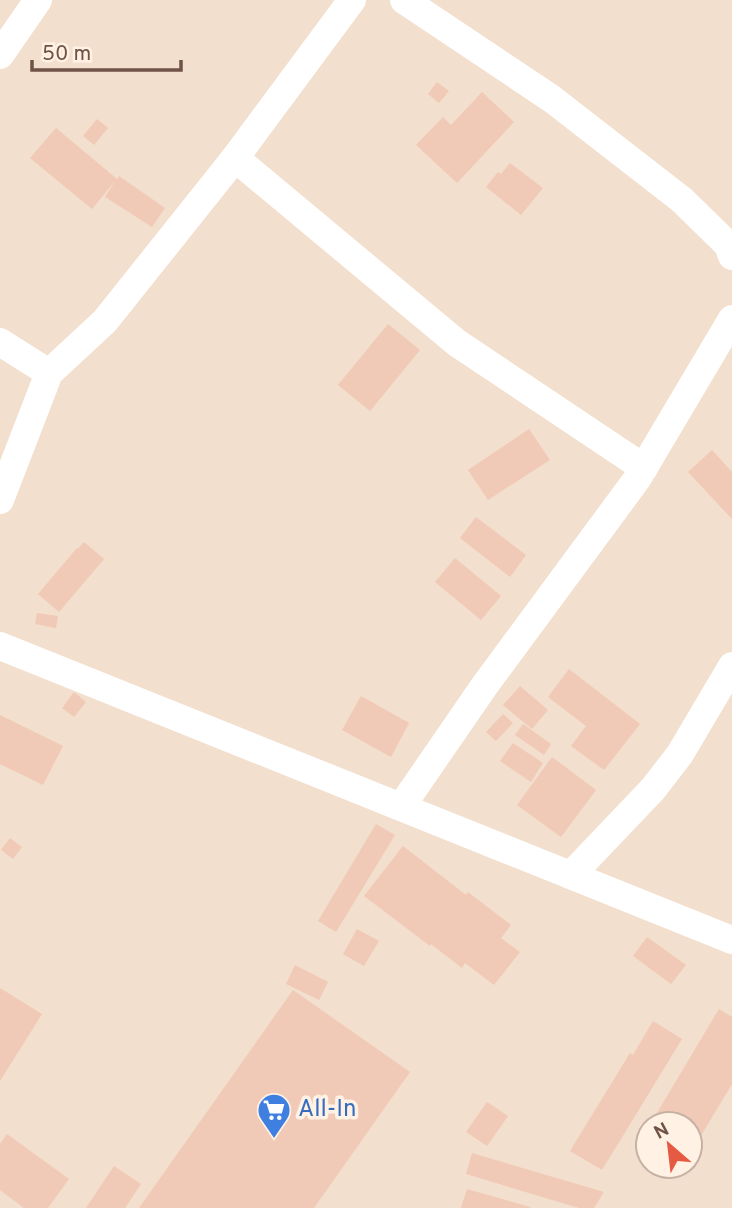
<svg xmlns="http://www.w3.org/2000/svg" width="732" height="1208" viewBox="0 0 732 1208" font-family="Overpass,sans-serif">
<rect width="100%" height="100%" fill="#fceedf"/>
<path fill="#f3dfcd" fill-rule="evenodd" d="M 0,0 L 732,0 L 732,1208 L 0,1208 ZM 648,1124 L 690,1124 L 690,1166 L 648,1166 Z"/>
<g fill="#f1c9b7">
<polygon points="437,82 449,91 439,103 428,94"/>
<polygon points="482,92 514,122 457,183 416,145 443,117 451,125"/>
<polygon points="97,119 108,128 94,145 83,136"/>
<polygon points="56,128 117,179 119,176 165,208 152,227 105,197 115,181 92,209 30,158"/>
<polygon points="510,163 543,188 521,215 486,187 498,172 501,174"/>
<polygon points="388,324 420,350 370,411 338,385"/>
<polygon points="529,429 550,460 488,500 468,470"/>
<polygon points="712,450 732,472 732,519 688,472"/>
<polygon points="476,517 526,555 510,577 460,538"/>
<polygon points="84,542 104,559 59,612 38,594 77,548 78,549"/>
<polygon points="455,558 501,596 481,620 435,582"/>
<polygon points="37,613 58,616 56,628 35,624"/>
<polygon points="569,669 640,724 604,770 571,746 586,726 548,697"/>
<polygon points="520,686 548,710 532,729 503,705"/>
<polygon points="74,692 86,702 74,717 62,708"/>
<polygon points="361,696 409,723 391,757 342,730"/>
<polygon points="503,714 513,723 496,741 486,732"/>
<polygon points="0,715 63,746 43,785 0,764"/>
<polygon points="523,724 551,744 544,755 515,735"/>
<polygon points="513,743 543,763 531,782 500,761"/>
<polygon points="552,757 596,790 561,837 517,805"/>
<polygon points="376,824 395,835 336,932 318,921"/>
<polygon points="10,838 22,847 13,859 1,850"/>
<polygon points="403,846 466,895 468,892 511,925 501,938 520,952 494,985 465,963 462,968 431,944 430,946 364,896"/>
<polygon points="357,929 379,941 364,966 343,954"/>
<polygon points="647,937 686,965 671,984 633,956"/>
<polygon points="295,965 328,982 319,1000 286,984"/>
<polygon points="0,988 42,1014 0,1081"/>
<polygon points="293,990 410,1072 314,1208 139,1208"/>
<polygon points="719,1009 732,1017 732,1084 690,1154 690,1124 664,1124 654,1118"/>
<polygon points="653,1021 682,1039 602,1170 570,1151 630,1053 633,1055"/>
<polygon points="487,1102 508,1116 487,1146 466,1132"/>
<polygon points="7,1134 69,1179 48,1208 24,1208 0,1190 0,1144"/>
<polygon points="472,1153 604,1192 594,1208 579,1208 466,1174"/>
<polygon points="114,1166 141,1184 125,1208 86,1208"/>
<polygon points="467,1189 530,1207 530,1208 461,1208"/>
</g>
<g fill="none" stroke-linecap="round" stroke-linejoin="round">
<g stroke="#fff" stroke-width="28">
<polyline points="404,0 552,99 682,200 728,245 732,256"/>
<polyline points="0,55 38,0"/>
<polyline points="235,158 457,343 644,468"/>
<polyline points="0,342 49,373"/>
<polyline points="0,500 49,373 105,321 235,158 352,0"/>
<polyline points="0,646 732,940"/>
<polyline points="401,807 485,685 637,479 732,319"/>
<polyline points="571,875 653,789 680,754 732,666"/>
</g>
</g>
<defs>
<symbol id="supermarket-pin" viewBox="-11 -11 22 30"><path d="M0 17L-7.5 6A9.5 9.5 0 1 1 7.5 6Z" fill="#3f7fe0" stroke="#fff2e4"/><path d="M-6-5.5h2.5l.6 2H6L4.5 2H-2.5L-4.4-4H-6ZM-1.5 3.2a1.3 1.3 0 1 0 .1 0ZM3 3.2a1.3 1.3 0 1 0 .1 0Z" fill="#fff"/></symbol>
</defs>
<g fill-rule="evenodd">
<use href="#supermarket-pin" x="255" y="1091" width="38" height="52"/>
</g>
<g text-anchor="middle" dominant-baseline="central" stroke-width="7" stroke-linejoin="round" paint-order="stroke">
<g font-size="24" fill="#366cbe" stroke="#fff2e4" text-anchor="start">
<text x="298" y="1110">All-In</text>
</g>
</g>
<g transform="translate(669 1145) rotate(332)"><circle r="33" fill="#fff2e4" stroke="#c6b2a5" stroke-width="2"/>
<path d="M0-5L12 26L0 18L-12 26Z" fill="#e65a44"/>
<text y="-10" font-size="19" font-weight="bold" text-anchor="middle" fill="#715247">N</text>
</g>
<path d="M32 60v10h149v-10" fill="none" stroke="#715247" stroke-width="3.5"/>
<text x="42" y="60" font-size="21" fill="#715247" stroke="#fff2e4" stroke-width="5" paint-order="stroke">50 m</text>
</svg>
